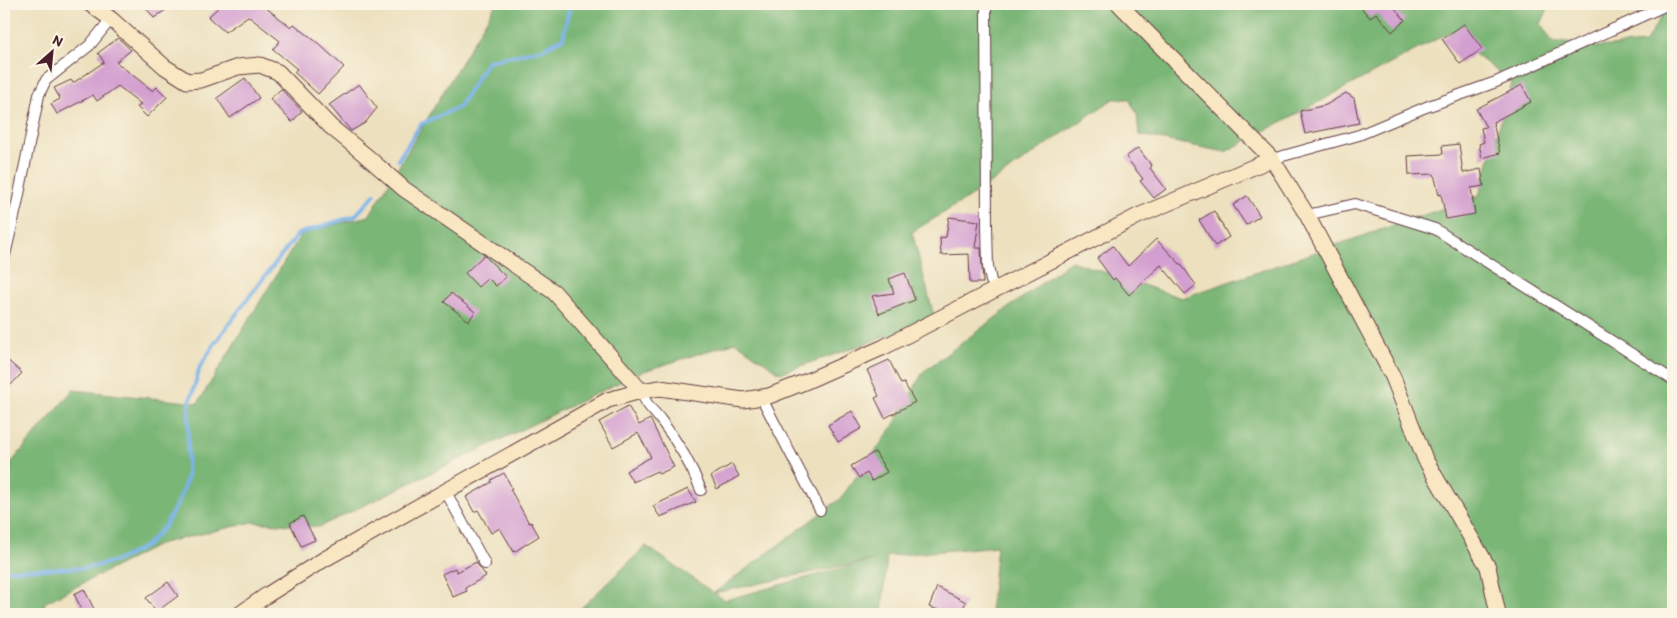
<svg xmlns="http://www.w3.org/2000/svg" width="1677" height="618" viewBox="0 0 1677 618" font-family="Itim,sans-serif">
<rect width="100%" height="100%" fill="#fcf5e5"/>
<filter id="ink" filterUnits="userSpaceOnUse"><feTurbulence type="fractalNoise" baseFrequency=".02" numOctaves="2"/><feDisplacementMap in="SourceGraphic" scale="10" xChannelSelector="R" yChannelSelector="G"/><feConvolveMatrix kernelMatrix="1 2 1 2 8 2 1 2 1" color-interpolation-filters="sRGB"/></filter>
<filter id="wash" filterUnits="userSpaceOnUse"><feTurbulence type="fractalNoise" baseFrequency=".0096" numOctaves="4" result="noise"/><feDisplacementMap in="SourceGraphic" scale="20" xChannelSelector="R" yChannelSelector="G"/><feGaussianBlur stdDeviation="1.12" result="paint"/><feColorMatrix in="noise" values="0 0 0 0 0 0 0 0 0 0 0 0 0 0 0 0 0 1.4 0 .05"/><feComposite in="paint" operator="in"/></filter>
<g filter="url(#wash)">
<rect width="100%" height="100%" fill="#ece0be"/>
<path fill="#7ab676" stroke="#626a50" fill-rule="evenodd" d="M 496,4 L 1550,4 L 1541,24 L 1552,41 L 1597,47 L 1645,43 L 1669,4 L 1673,4 L 1673,614 L 990,614 L 997,546 L 887,556 L 882,614 L 575,614 L 646,546 L 714,593 L 840,499 L 893,427 L 923,372 L 1071,261 L 1182,298 L 1479,196 L 1512,83 L 1448,33 L 1225,152 L 1139,135 L 1137,114 L 1129,99 L 1113,99 L 973,195 L 912,232 L 935,320 L 780,373 L 736,342 L 641,372 L 319,527 L 253,522 L 162,543 L 44,603 L 47,614 L 4,614 L 4,529 L 8,528 L 11,463 L 73,390 L 198,403 L 302,233 L 369,216 ZM 875,559 L 725,600 L 714,593 Z"/>
<g fill="none" stroke-linecap="round" stroke-linejoin="round">
<g stroke="#7ab3ea" stroke-width="4">
<polyline points="398,160 421,124 459,107 488,61 543,49 563,38 570,4"/>
<polyline points="4,570 87,568 116,561 146,546 164,527 179,501 187,478 189,405 200,367 215,343 252,293 298,234 355,216 375,194"/>
</g>
</g>
<g id="blocks">
<g fill="#d39fd0">
<polygon points="143,4 174,4 154,18"/>
<polygon points="222,4 261,4 291,27 294,24 319,44 344,67 318,94 294,72 297,69 273,49 280,41 248,16 225,32 208,17"/>
<polygon points="1358,4 1391,4 1405,20 1392,32 1376,13 1370,18"/>
<polygon points="1464,24 1482,49 1460,64 1442,39"/>
<polygon points="118,38 131,50 116,62 153,91 157,87 167,97 147,117 137,107 141,104 118,86 97,101 93,95 57,114 51,104 60,99 54,88 71,80 73,83 104,62 98,53"/>
<polygon points="245,78 259,98 230,118 217,98"/>
<polygon points="359,84 377,108 365,123 351,131 329,105"/>
<polygon points="1522,85 1531,102 1493,122 1500,153 1482,158 1479,144 1484,142 1481,128 1486,127 1476,109"/>
<polygon points="281,89 302,111 292,122 270,99"/>
<polygon points="1346,93 1354,98 1359,123 1305,134 1300,111 1326,105"/>
<polygon points="1459,144 1463,173 1481,169 1484,186 1471,188 1475,214 1446,219 1441,194 1439,195 1434,174 1409,175 1408,156 1443,154 1442,146"/>
<polygon points="1138,148 1152,166 1150,168 1166,189 1154,198 1140,181 1143,179 1126,157"/>
<polygon points="1247,196 1260,216 1246,225 1233,205"/>
<polygon points="1214,211 1229,237 1215,246 1199,220"/>
<polygon points="949,217 979,221 975,248 981,248 983,283 970,283 969,254 941,255 940,238 946,237"/>
<polygon points="1156,239 1183,267 1196,285 1185,294 1161,265 1129,295 1115,278 1113,280 1097,258 1113,246 1128,266"/>
<polygon points="484,255 506,277 496,286 488,278 478,287 465,273"/>
<polygon points="905,273 915,300 879,314 872,296 894,293 889,279"/>
<polygon points="451,293 475,312 469,321 444,302"/>
<polygon points="4,357 22,373 10,386 4,381"/>
<polygon points="889,360 901,384 904,383 915,402 885,418 875,398 879,396 867,370"/>
<polygon points="628,406 639,425 650,419 674,467 659,474 657,471 633,482 626,471 651,457 638,433 613,447 599,422"/>
<polygon points="852,411 862,428 838,442 828,425"/>
<polygon points="875,452 887,472 872,481 867,473 859,478 851,466"/>
<polygon points="732,464 739,476 717,489 711,476"/>
<polygon points="504,473 512,488 510,489 529,523 531,522 539,536 514,552 500,528 491,533 478,510 474,512 466,497 492,482 491,480"/>
<polygon points="688,489 696,502 660,517 653,506"/>
<polygon points="303,516 315,540 301,546 290,523"/>
<polygon points="476,562 486,576 465,588 467,591 453,597 442,574 455,568 457,572"/>
<polygon points="168,582 178,596 156,612 146,598"/>
<polygon points="937,587 966,602 960,614 944,614 945,612 929,607"/>
<polygon points="84,589 94,609 84,614 74,594"/>
</g>
</g>
</g>
<g filter="url(#ink)">
<use href="#blocks" fill-opacity="0" stroke="#623c41" stroke-width="1"/>
<g fill="none" stroke-linecap="round" stroke-linejoin="round">
<defs>
<g id="street">
<polyline points="986,4 987,226 988,267 991,281"/>
<polyline points="1272,159 1359,135 1426,107 1496,82 1669,4"/>
<polyline points="1307,215 1355,204 1435,229 1673,380"/>
<polyline points="4,259 17,204 39,95 46,80 90,45 111,19"/>
<path d="M 641,391 C 646,405 651,408 660,419 C 677,441 691,464 701,490"/>
<polyline points="761,397 820,510"/>
<polyline points="446,492 485,564"/>
</g>
<g id="secondary">
<polyline points="90,4 111,19 165,67 187,81 201,80 238,67 260,65 278,72 331,127 364,154 404,189 554,292 641,391"/>
<polyline points="1119,4 1272,159 1307,215 1393,377 1425,459 1488,567 1498,614"/>
<polyline points="240,614 267,595 323,560 608,400 641,391 660,388 743,400 769,396 807,381 884,347 1138,216 1272,159"/>
</g>
</defs>
<use href="#street" stroke="#623c41" stroke-width="12"/>
<use href="#secondary" stroke="#623c41" stroke-width="17"/>
<use href="#street" stroke="#fff" stroke-width="10"/>
<use href="#secondary" stroke="#f9e7c3" stroke-width="15"/>
</g>
</g>
<rect width="1677" height="618" fill="none" stroke="#fcf5e5" stroke-width="20"/>
<g transform="translate(52 52) rotate(27)" stroke="#fcf5e5" stroke-width="4" paint-order="stroke">
<path d="M0-4L9 19L0 12L-9 19Z" fill="#4a1f2b"/>
<text y="-8" font-size="14" font-weight="bold" text-anchor="middle" fill="#4a1f2b">N</text>
</g>
</svg>
